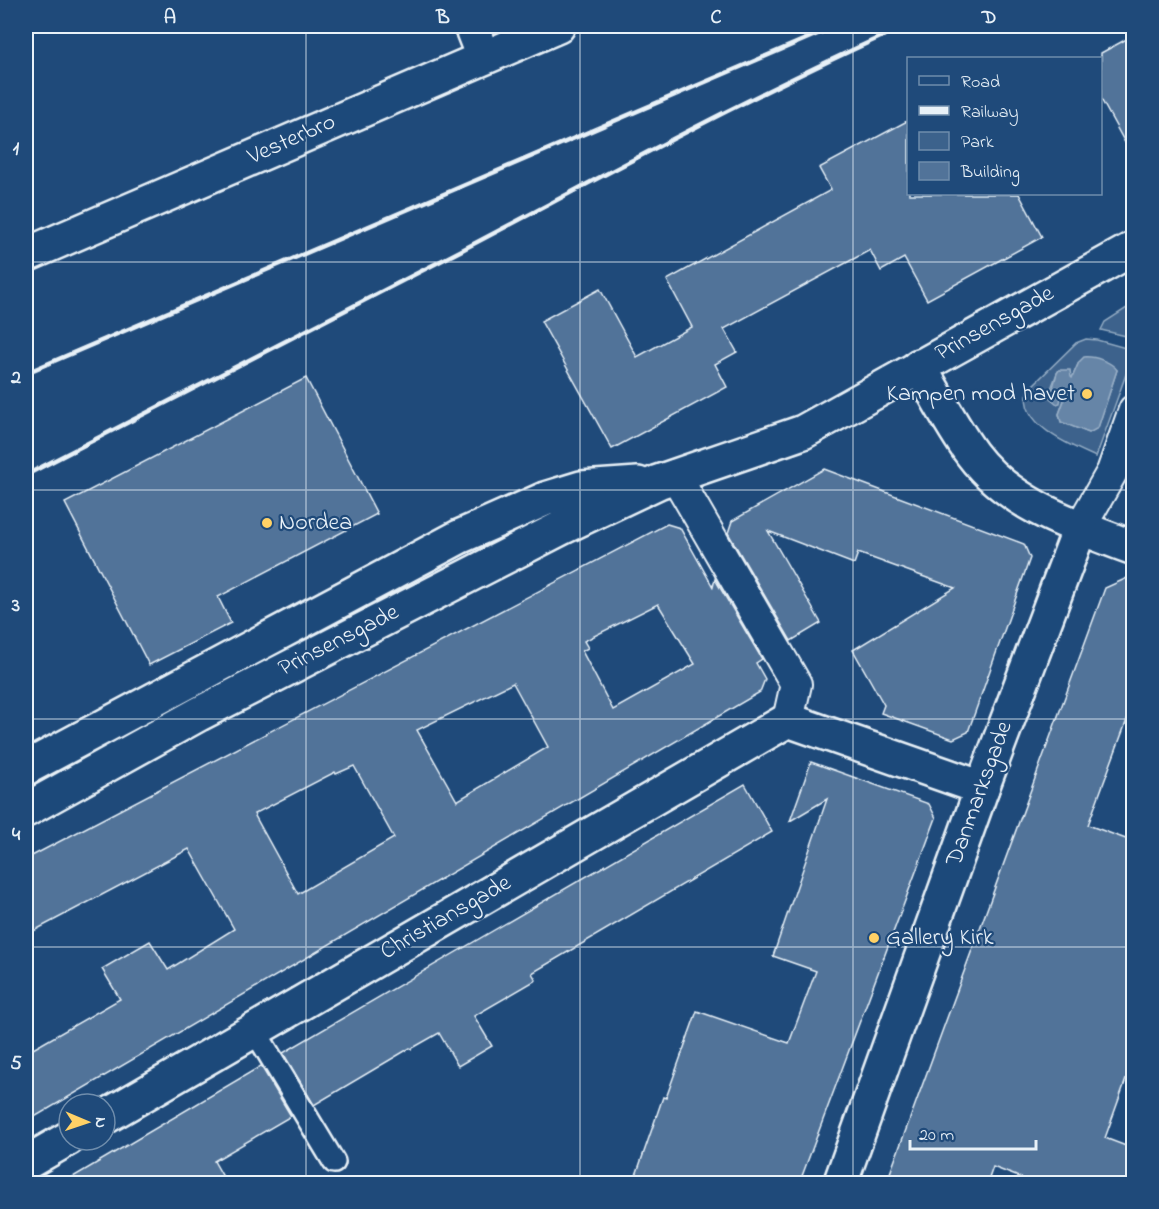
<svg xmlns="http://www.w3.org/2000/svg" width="1159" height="1209" viewBox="0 0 1159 1209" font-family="'Indie Flower',sans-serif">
<rect width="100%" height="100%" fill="#1f4a7a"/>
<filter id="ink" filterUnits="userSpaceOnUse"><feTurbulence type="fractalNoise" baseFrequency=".0167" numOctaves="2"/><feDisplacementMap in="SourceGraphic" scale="12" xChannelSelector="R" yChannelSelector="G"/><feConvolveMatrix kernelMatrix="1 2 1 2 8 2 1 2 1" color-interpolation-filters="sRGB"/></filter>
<g filter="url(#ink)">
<g fill="#3c628c" stroke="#92aac2" stroke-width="1.5" fill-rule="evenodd">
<polygon points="1133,304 1133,334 1126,336 1101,330 1105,322"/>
<path d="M 1086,339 L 1097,340 L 1133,350 L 1133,355 L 1096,457 C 1071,446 1019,425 1027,391 L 1076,343 ZM 1079,362 L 1117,370 L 1098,427 L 1089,433 L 1061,422 L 1059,414 L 1065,397 L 1050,391 L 1057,373 L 1059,370 L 1072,378 Z"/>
</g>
<path fill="#6685a7" stroke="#9ab0c7" stroke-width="1.5" d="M 1084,357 C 1094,356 1112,362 1117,370 L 1098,428 L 1089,433 L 1061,422 L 1059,414 L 1065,398 L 1061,397 L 1060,403 L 1057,404 L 1050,398 L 1057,373 L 1059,370 L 1070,370 L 1071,377 L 1072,378 L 1079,362 Z"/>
<g fill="#517399" stroke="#e8f1f8" stroke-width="1.5" fill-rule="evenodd">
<polygon points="1134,35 1134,159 1101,99 1101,53"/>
<polygon points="909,120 909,194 1019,194 1042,237 927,300 904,258 881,271 870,250 724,329 737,352 715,364 727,387 612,449 541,321 600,289 637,357 692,327 667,280 831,190 819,168"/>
<polygon points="306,378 377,514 218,597 231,623 149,665 65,503"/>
<polygon points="824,469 1024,544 1030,558 968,732 953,739 881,713 884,705 853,650 955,588 858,553 854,564 768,531 821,623 791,641 728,533 732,521"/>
<path d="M 667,524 L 680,528 L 713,587 L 715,579 L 762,659 L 756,663 L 765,679 L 760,692 L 26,1122 L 26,1053 L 120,999 L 102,969 L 150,941 L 168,970 L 234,929 L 189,849 L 26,935 L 26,859 ZM 658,604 L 695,664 L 613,710 L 582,651 L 588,648 L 584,641 ZM 513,683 L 548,747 L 457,801 L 417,730 ZM 354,766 L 394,838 L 298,894 L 254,814 L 335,772 L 336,774 Z"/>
<polygon points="1134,575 1134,701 1088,825 1134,842 1134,1057 1105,1138 1134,1149 1134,1184 1037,1184 993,1167 987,1184 886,1184 1105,588"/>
<polygon points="811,762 929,804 936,818 799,1184 633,1184 663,1097 666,1098 697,1011 789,1043 816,971 773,956 827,799 790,821"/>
<polygon points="745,784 772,832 532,973 536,980 474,1016 492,1046 458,1066 439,1033 411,1049 410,1048 314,1105 283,1053"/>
<polygon points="261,1066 291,1116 214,1161 227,1184 61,1184"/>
</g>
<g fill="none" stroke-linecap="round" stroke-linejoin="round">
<defs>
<polyline id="service" points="255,1031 334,1162"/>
<g id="pedestrian">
<polyline points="675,475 796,684 788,720"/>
<polyline points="1080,528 1112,472 1134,410"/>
</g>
<g id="minor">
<polyline points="471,26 483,57"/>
<polyline points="26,255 558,26"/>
<path d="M 919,366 C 936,395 952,427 972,454 C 1011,506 1075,526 1134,548"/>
<polyline points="105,1117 788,720 982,788"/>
<polyline points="26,1163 69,1138"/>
<polyline points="840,1184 982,788 1080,528"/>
</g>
<g id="secondary">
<polyline points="26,768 459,537 545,499 581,488 638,484"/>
<polyline points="26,810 199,714 561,528 658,482 803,432 1134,248"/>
</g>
</defs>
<use href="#service" stroke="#e8f1f8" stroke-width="26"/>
<use href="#pedestrian" stroke="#e8f1f8" stroke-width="34"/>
<use href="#minor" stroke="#e8f1f8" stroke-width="38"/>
<use href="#secondary" stroke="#e8f1f8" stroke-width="38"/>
<use href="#service" stroke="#1f4a7a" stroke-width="21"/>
<use href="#pedestrian" stroke="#1f4a7a" stroke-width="30"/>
<use href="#minor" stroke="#1f4a7a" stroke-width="33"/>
<use href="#secondary" stroke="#1f4a7a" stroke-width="33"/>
<g stroke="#e8f1f8" stroke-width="4.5">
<polyline points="26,373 836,26"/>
<path d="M 26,475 C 171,400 317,326 462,250 C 609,173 754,93 905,26"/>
</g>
</g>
</g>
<path fill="none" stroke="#e8f1f8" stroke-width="1.5" stroke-opacity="0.55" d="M 306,26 L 306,1184M 580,26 L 580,1184M 853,26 L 853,1184M 26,262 L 1134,262M 26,490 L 1134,490M 26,719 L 1134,719M 26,947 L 1134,947"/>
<g fill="#ffd166" stroke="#1f4a7a" stroke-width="2">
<circle cx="1087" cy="394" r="6"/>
<circle cx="267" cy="523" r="6"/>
<circle cx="874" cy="938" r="6"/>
</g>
<g text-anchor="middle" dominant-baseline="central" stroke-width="4.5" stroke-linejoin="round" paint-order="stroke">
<g font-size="24" fill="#e8f1f8" stroke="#1f4a7a">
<text transform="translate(292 140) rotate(-24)">Vesterbro</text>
<text transform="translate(995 324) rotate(-29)">Prinsensgade</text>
<text transform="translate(339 641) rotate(-27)">Prinsensgade</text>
<text transform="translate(980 794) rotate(-70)">Danmarksgade</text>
<text transform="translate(446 918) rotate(-30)">Christiansgade</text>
</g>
<g font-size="24" fill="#e8f1f8" stroke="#1f4a7a" text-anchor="start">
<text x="1075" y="394" text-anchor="end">Kampen mod havet</text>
<text x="279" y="523">Nordea</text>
<text x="886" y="938">Gallery Kirk</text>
</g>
</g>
<rect width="1159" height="1209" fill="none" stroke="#1f4a7a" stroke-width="66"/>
<rect x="907" y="57" width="195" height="138" fill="#1f4a7a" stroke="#6f8dac" stroke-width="1.5"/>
<rect x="919" y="76" width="30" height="9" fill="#1f4a7a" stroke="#6f8dac" stroke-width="1.5"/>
<text x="961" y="87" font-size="18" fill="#e8f1f8">Road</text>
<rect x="919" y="106" width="30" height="9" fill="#e8f1f8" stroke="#6f8dac" stroke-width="1.5"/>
<text x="961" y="117" font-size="18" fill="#e8f1f8">Railway</text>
<rect x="919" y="132" width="30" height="18" fill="#3c628c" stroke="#6f8dac" stroke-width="1.5"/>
<text x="961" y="147" font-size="18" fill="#e8f1f8">Park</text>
<rect x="919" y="162" width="30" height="18" fill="#517399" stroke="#6f8dac" stroke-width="1.5"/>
<text x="961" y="177" font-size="18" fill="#e8f1f8">Building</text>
<g transform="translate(87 1122) rotate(92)"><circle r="28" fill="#1f4a7a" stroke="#6f8dac" stroke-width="1.5"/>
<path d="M0-4.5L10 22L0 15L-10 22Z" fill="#ffd166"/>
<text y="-9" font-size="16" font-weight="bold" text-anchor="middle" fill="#e8f1f8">N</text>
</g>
<path d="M910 1140v9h126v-9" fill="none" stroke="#e8f1f8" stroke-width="3"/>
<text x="919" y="1140" font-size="18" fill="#e8f1f8" stroke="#1f4a7a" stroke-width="4.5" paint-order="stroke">20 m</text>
<rect x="33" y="33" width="1093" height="1143" fill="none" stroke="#e8f1f8" stroke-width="2"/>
<g font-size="20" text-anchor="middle" font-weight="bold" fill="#e8f1f8">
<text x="170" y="23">A</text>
<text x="443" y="23">B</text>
<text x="716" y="23">C</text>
<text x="989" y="23">D</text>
<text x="16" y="154">1</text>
<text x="16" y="383">2</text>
<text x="16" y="611">3</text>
<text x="16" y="840">4</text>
<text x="16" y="1069">5</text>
</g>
</svg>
